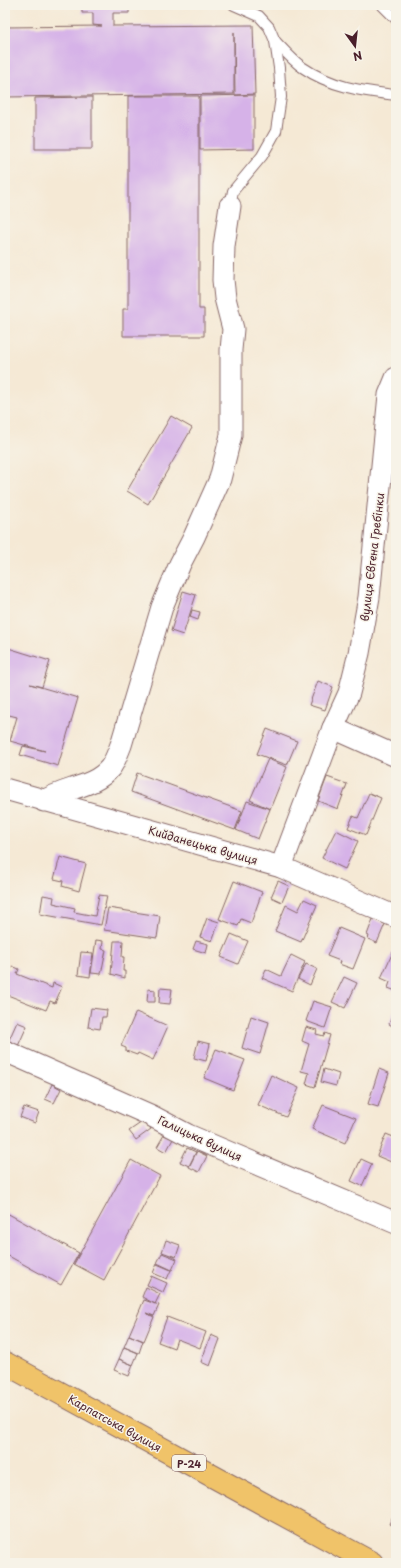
<svg xmlns="http://www.w3.org/2000/svg" width="401" height="1568" viewBox="0 0 401 1568" font-family="'Playpen Sans',sans-serif">
<rect width="100%" height="100%" fill="#f7f3e8"/>
<filter id="ink" filterUnits="userSpaceOnUse"><feTurbulence type="fractalNoise" baseFrequency=".025" numOctaves="2"/><feDisplacementMap in="SourceGraphic" scale="8" xChannelSelector="R" yChannelSelector="G"/><feConvolveMatrix kernelMatrix="1 2 1 2 8 2 1 2 1" color-interpolation-filters="sRGB"/></filter>
<filter id="wash" filterUnits="userSpaceOnUse"><feTurbulence type="fractalNoise" baseFrequency=".012" numOctaves="4" result="noise"/><feDisplacementMap in="SourceGraphic" scale="16" xChannelSelector="R" yChannelSelector="G"/><feGaussianBlur stdDeviation="0.9" result="paint"/><feColorMatrix in="noise" values="0 0 0 0 0 0 0 0 0 0 0 0 0 0 0 0 0 1.4 0 .05"/><feComposite in="paint" operator="in"/></filter>
<g filter="url(#wash)">
<rect width="100%" height="100%" fill="#f5e9d5"/>
<g id="blocks">
<g fill="#d6b2e8">
<polygon points="82,5 129,5 129,13 113,13 113,26 253,25 255,94 235,95 234,32 234,94 5,97 5,27 102,26 93,25 93,13 82,13"/>
<polygon points="254,95 254,149 200,150 200,96"/>
<polygon points="128,96 199,96 199,309 204,309 204,336 123,336 123,309 128,309"/>
<polygon points="92,97 92,149 35,149 35,98"/>
<polygon points="171,416 192,428 148,504 127,491"/>
<polygon points="183,591 196,595 183,635 171,631"/>
<polygon points="192,610 200,612 198,620 190,617"/>
<polygon points="5,647 50,661 42,687 30,684 78,698 58,766 20,755 23,746 45,751 10,741 17,717 5,714"/>
<polygon points="318,681 333,687 325,710 309,705"/>
<polygon points="267,729 297,741 287,765 257,754"/>
<polygon points="268,759 287,767 270,809 250,800"/>
<polygon points="137,773 242,811 235,830 131,792"/>
<polygon points="327,777 347,784 338,809 318,801"/>
<polygon points="369,793 381,798 366,835 348,828 353,816 358,818"/>
<polygon points="247,801 270,809 258,839 236,830"/>
<polygon points="336,830 358,841 345,869 322,858"/>
<polygon points="60,857 86,864 79,891 62,886 63,881 54,879"/>
<polygon points="234,881 262,892 251,923 241,919 238,926 219,919"/>
<polygon points="278,881 289,886 282,902 271,897"/>
<polygon points="43,895 54,897 53,903 75,908 74,912 95,916 99,895 107,896 101,925 40,914"/>
<polygon points="304,899 317,905 301,942 275,931 286,905 298,911"/>
<polygon points="108,908 160,916 157,938 104,930"/>
<polygon points="207,918 219,922 212,941 200,937"/>
<polygon points="373,919 385,924 377,943 368,939 369,936 367,935"/>
<polygon points="339,928 365,939 353,969 339,964 340,961 327,956"/>
<polygon points="231,934 248,941 238,964 221,957"/>
<polygon points="96,940 103,941 102,949 106,950 101,974 91,973"/>
<polygon points="114,941 123,941 122,957 124,957 123,971 125,971 125,978 111,974"/>
<polygon points="196,941 208,944 206,953 193,949"/>
<polygon points="81,952 93,953 90,977 78,975"/>
<polygon points="393,952 396,953 396,991 388,988 390,982 381,978"/>
<polygon points="291,955 305,962 292,991 262,978 266,969 281,976"/>
<polygon points="306,964 317,969 310,985 298,979"/>
<polygon points="12,966 19,969 17,974 52,988 53,983 62,987 55,1003 50,1001 46,1010 5,994 5,973 7,969 10,970"/>
<polygon points="344,977 357,983 345,1008 332,1002"/>
<polygon points="160,988 172,989 170,1004 159,1003"/>
<polygon points="148,989 155,990 155,1002 147,1002"/>
<polygon points="313,1001 332,1007 325,1028 306,1021"/>
<polygon points="396,1007 396,1028 389,1024"/>
<polygon points="91,1008 107,1010 106,1017 102,1017 100,1029 88,1027"/>
<polygon points="136,1012 168,1026 153,1060 138,1053 137,1055 126,1051 126,1048 121,1046"/>
<polygon points="251,1016 269,1022 260,1054 242,1048"/>
<polygon points="17,1022 27,1026 18,1046 8,1042"/>
<polygon points="306,1027 317,1030 316,1034 324,1036 325,1033 330,1035 315,1087 306,1084 309,1073 301,1071 309,1044 302,1041"/>
<polygon points="198,1041 210,1044 206,1061 194,1058"/>
<polygon points="216,1049 245,1060 233,1090 204,1078"/>
<polygon points="324,1069 339,1074 336,1086 321,1082"/>
<polygon points="379,1069 389,1073 378,1107 368,1104"/>
<polygon points="271,1075 299,1088 286,1117 258,1105"/>
<polygon points="52,1084 61,1089 54,1103 45,1099"/>
<polygon points="323,1105 356,1118 345,1143 312,1129"/>
<polygon points="24,1107 39,1112 35,1123 20,1117"/>
<polygon points="145,1120 151,1129 136,1140 129,1131"/>
<polygon points="386,1134 396,1138 396,1164 377,1156"/>
<polygon points="164,1135 173,1139 166,1152 157,1147"/>
<polygon points="187,1148 196,1152 189,1166 180,1162"/>
<polygon points="197,1151 207,1156 199,1172 189,1167"/>
<polygon points="361,1159 372,1164 362,1186 351,1181"/>
<polygon points="131,1160 160,1176 104,1280 74,1264"/>
<polygon points="5,1212 79,1253 61,1285 5,1254"/>
<polygon points="166,1240 180,1245 176,1257 162,1252"/>
<polygon points="162,1253 177,1259 172,1270 157,1263"/>
<polygon points="157,1264 171,1270 167,1279 153,1273"/>
<polygon points="151,1276 167,1283 163,1292 147,1285"/>
<polygon points="146,1287 160,1294 155,1304 142,1297"/>
<polygon points="144,1300 159,1305 154,1316 146,1313 154,1317 144,1341 129,1335"/>
<polygon points="167,1317 206,1332 200,1348 177,1339 174,1348 158,1342"/>
<polygon points="129,1335 143,1341 139,1353 124,1347"/>
<polygon points="211,1335 220,1339 210,1366 201,1362"/>
<polygon points="124,1347 138,1353 133,1365 119,1359"/>
<polygon points="119,1359 133,1365 129,1376 114,1370"/>
<polygon points="396,1510 396,1528 389,1524"/>
</g>
</g>
</g>
<g filter="url(#ink)">
<use href="#blocks" fill-opacity="0" stroke="#866666" stroke-width="1"/>
<g fill="none" stroke-linecap="round" stroke-linejoin="round">
<defs>
<g id="service">
<polyline points="382,5 396,19"/>
<path d="M 275,41 C 283,49 292,60 302,67 C 331,87 361,91 396,95"/>
<polyline points="230,206 233,191 262,156 276,131 281,97 279,68 275,41 269,27 259,16 234,5"/>
</g>
<g id="minor">
<polyline points="333,728 396,756"/>
<polyline points="5,789 281,867 396,917"/>
<path d="M 44,801 C 65,787 94,788 110,768 C 115,762 118,752 121,745 L 162,607 L 180,564 L 194,537 L 220,479 L 231,435 L 231,350 L 233,329 L 225,298 L 223,280 L 224,246 L 230,206"/>
<polyline points="281,867 333,728 349,693 359,653 369,597 389,395 396,378"/>
<polyline points="5,1051 150,1115 188,1135 396,1223"/>
</g>
<polyline id="primary" points="5,1363 372,1563"/>
</defs>
<use href="#service" stroke="#866666" stroke-width="12"/>
<use href="#minor" stroke="#866666" stroke-width="23"/>
<use href="#primary" stroke="#866666" stroke-width="24"/>
<use href="#service" stroke="#fff" stroke-width="10"/>
<use href="#minor" stroke="#fff" stroke-width="21"/>
<use href="#primary" stroke="#f0c369" stroke-width="22"/>
</g>
</g>
<g text-anchor="middle" dominant-baseline="central" stroke-width="3" stroke-linejoin="round" paint-order="stroke">
<rect fill="#f7f3e8" stroke="#7e5f64" stroke-width="1" x="172" y="1455" width="34" height="16" rx="3"/>
<g font-size="10" font-weight="bold" fill="#4a1f2b">
<text x="189" y="1463">Р-24</text>
</g>
<g font-size="11" fill="#4a1f2b" stroke="#f7f3e8">
<text transform="translate(372 557) rotate(-83)">вулиця Євгена Гребінки</text>
<text transform="translate(203 845) rotate(16)">Кийданецька вулиця</text>
<text transform="translate(200 1138) rotate(25)">Галицька вулиця</text>
<text transform="translate(115 1423) rotate(29)">Карпатська вулиця</text>
</g>
</g>
<rect width="401" height="1568" fill="none" stroke="#f7f3e8" stroke-width="20"/>
<g transform="translate(355 46) rotate(165)" stroke="#f7f3e8" stroke-width="3" paint-order="stroke">
<path d="M0-3L7 15L0 10L-7 15Z" fill="#4a1f2b"/>
<text y="-6" font-size="11" font-weight="bold" text-anchor="middle" fill="#4a1f2b">N</text>
</g>
</svg>
